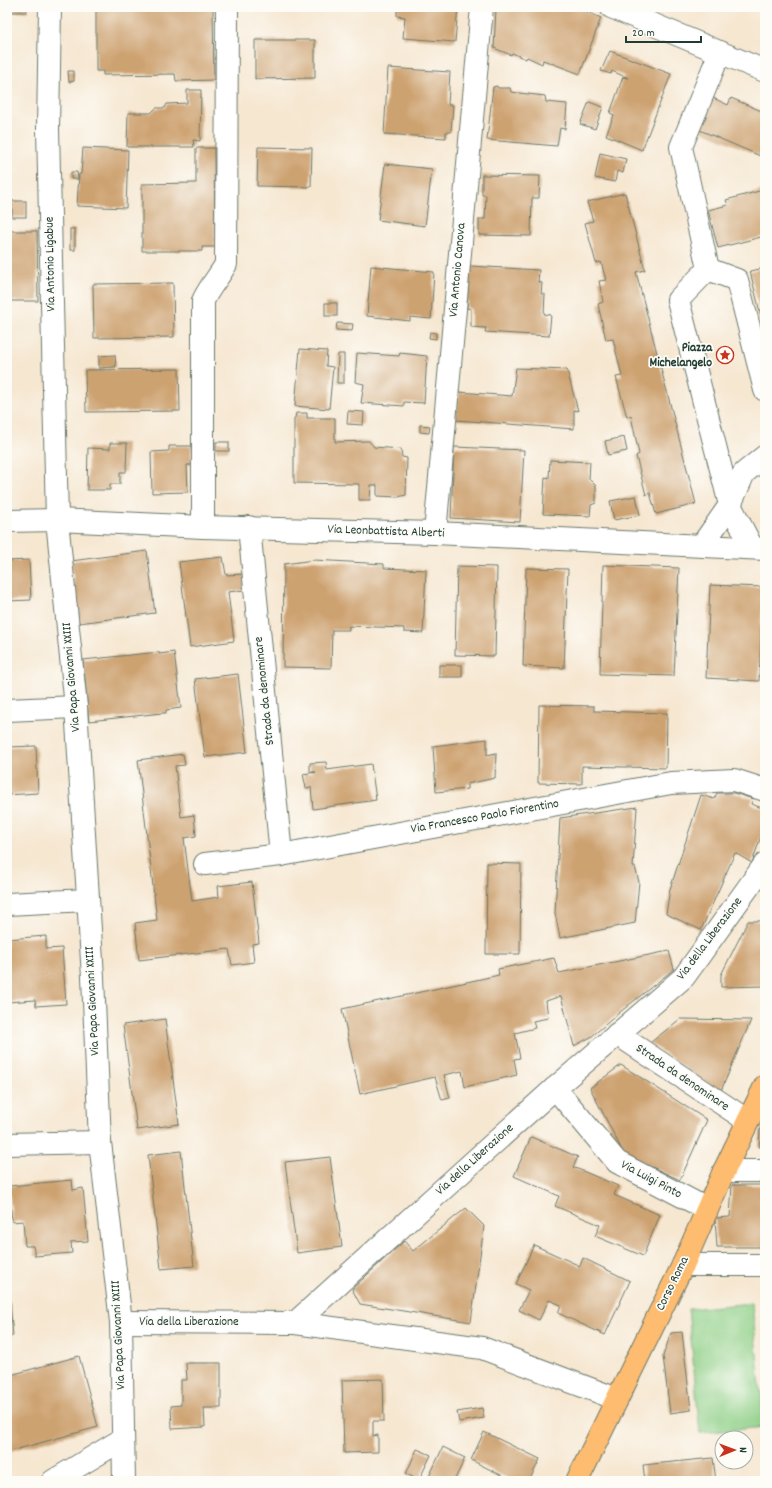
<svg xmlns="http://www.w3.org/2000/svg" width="772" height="1488" viewBox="0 0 772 1488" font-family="Dekko,sans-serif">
<rect width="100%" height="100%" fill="#fdfcf7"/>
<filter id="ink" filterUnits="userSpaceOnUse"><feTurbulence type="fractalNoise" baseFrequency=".025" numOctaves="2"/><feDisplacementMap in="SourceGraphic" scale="8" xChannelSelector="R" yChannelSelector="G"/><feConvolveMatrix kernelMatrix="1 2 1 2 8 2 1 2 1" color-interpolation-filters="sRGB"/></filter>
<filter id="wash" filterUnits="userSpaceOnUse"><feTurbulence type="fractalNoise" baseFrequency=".012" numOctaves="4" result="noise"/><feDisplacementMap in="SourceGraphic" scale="16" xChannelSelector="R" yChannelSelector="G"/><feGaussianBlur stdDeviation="0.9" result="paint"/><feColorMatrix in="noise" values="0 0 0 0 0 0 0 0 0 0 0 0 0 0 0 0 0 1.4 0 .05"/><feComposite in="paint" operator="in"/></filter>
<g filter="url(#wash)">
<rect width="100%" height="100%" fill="#f6e7d1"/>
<polygon fill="#8ecf86" stroke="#56865d" points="752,1303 764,1427 700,1433 688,1309"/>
<g id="blocks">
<g fill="#cda271">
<polygon points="9,7 26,7 27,12 9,12"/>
<polygon points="96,7 213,7 214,80 176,81 175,74 103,75 103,71 96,71"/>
<polygon points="397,7 458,7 455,42 403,38 405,17 397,16"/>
<polygon points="496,7 576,7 601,18 580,74 543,60 542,64 527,57 526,59 512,53 511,55 494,48"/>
<polygon points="255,40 315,40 315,78 255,79"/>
<polygon points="610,51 671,74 642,150 606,135 614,115 610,113 623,77 628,78 612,71 611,74 601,71"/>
<polygon points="388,68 450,72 448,105 453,105 451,132 446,132 446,138 384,134"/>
<polygon points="68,71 74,71 74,81 69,82"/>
<polygon points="497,86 498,88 510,88 511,92 545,96 546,102 567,104 565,129 560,128 557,146 487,140 493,87"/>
<polygon points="187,90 201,90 200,141 193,140 194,147 127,147 128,113 151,113 156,108 165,108 167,104 187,103"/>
<polygon points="709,96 728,105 731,98 764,112 765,108 765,158 695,128"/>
<polygon points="589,102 603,107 595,129 580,124"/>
<polygon points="258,147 312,148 311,187 257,186"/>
<polygon points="83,148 128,150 126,208 77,206 79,174 81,174"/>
<polygon points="196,148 214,148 215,247 202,247 202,251 142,251 142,184 196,183"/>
<polygon points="600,153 626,159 623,173 617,171 615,182 595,178"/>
<polygon points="385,164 432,169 425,226 378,220"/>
<polygon points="71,172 77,172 78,179 71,179"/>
<polygon points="482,175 540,176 539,198 532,198 531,236 479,235 479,219 485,219 486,195 482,195"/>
<polygon points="763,190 765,193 765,236 718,248 708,210 728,205 726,200"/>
<polygon points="625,193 645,270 636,272 696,504 656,514 650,493 646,495 636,456 639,454 631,416 627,417 616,377 622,376 613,339 606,340 598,304 603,302 599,281 606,280 601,262 596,263 585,223 593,221 587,202"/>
<rect x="12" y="201" width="14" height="16"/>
<rect x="70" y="229" width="5" height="21"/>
<polygon points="7,231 37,231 38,301 7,301"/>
<polygon points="371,266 434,272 431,319 410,317 410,321 367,316"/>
<polygon points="470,266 539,270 538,282 542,283 541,294 545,294 544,314 551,315 549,336 485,332 486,328 471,327 471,309 467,308"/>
<polygon points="765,268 765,329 764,329 750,271"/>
<polygon points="173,283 174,337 94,338 93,284"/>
<rect x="325" y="303" width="12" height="13"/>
<polygon points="337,323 353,324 352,331 336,330"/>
<polygon points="430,332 436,333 436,339 429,338"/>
<polygon points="300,349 327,351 326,366 333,367 329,409 295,406"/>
<polygon points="357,353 399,356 400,353 427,356 424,403 404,402 404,406 361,403 364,384 355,382"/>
<polygon points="338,354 344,354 344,383 337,383"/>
<polygon points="115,355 116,367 99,368 99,356"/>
<polygon points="516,368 567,370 578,411 574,410 574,429 456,420 459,392 512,396"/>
<polygon points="179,369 180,411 86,412 85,370"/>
<polygon points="348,411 364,412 363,425 347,424"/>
<polygon points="296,413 307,413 307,418 335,418 335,442 369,441 374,447 401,449 402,457 407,458 406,495 398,497 377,496 377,485 371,485 370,500 359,500 359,484 294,483 294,418 295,418"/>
<polygon points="420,425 430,426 429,433 420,432"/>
<polygon points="624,437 627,451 608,455 605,441"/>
<rect x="216" y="442" width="13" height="9"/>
<polygon points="110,443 127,443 126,472 120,472 120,484 110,484 110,490 87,490 88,448 110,449"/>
<polygon points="169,446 191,446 192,465 187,465 188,492 152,493 151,452 169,451"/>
<polygon points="454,447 524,450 520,522 451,518"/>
<polygon points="550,460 590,462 589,479 596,486 596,503 591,505 590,516 543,514 545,477 549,478"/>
<polygon points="765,463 765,486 758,465"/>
<polygon points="636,496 640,515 614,520 610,501"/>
<polygon points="147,551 155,613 79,623 71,561"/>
<polygon points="223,557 226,575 244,574 245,590 228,592 234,641 190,647 179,562"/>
<polygon points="29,560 31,600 7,601 7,561"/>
<polygon points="314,560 384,564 384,568 426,570 423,633 404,632 404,628 349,626 349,630 332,630 331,668 283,667 284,564"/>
<polygon points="603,565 679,568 674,676 600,674"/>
<polygon points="457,566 497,567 495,656 455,655"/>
<polygon points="526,568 568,569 564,668 523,666"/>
<polygon points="710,585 763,587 759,681 706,678"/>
<polygon points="159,652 159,654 174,652 181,708 166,710 166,713 162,713 89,721 83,660"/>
<rect x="439" y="665" width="23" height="12"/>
<polygon points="238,674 247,752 205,757 195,679"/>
<polygon points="539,705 594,706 594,711 667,713 666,768 582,766 582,784 538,783"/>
<polygon points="487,739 487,755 496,753 495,778 467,784 467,789 436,792 433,746"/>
<polygon points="36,746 38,793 7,795 7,747"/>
<polygon points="183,754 185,765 175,766 181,817 194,815 196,836 184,838 192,901 219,897 218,886 252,882 259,943 252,944 254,962 232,965 229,949 139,960 135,923 157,920 138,760"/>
<polygon points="326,762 327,770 371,764 376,800 313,809 311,787 306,788 303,774 316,772 310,772 310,763"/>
<polygon points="717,793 734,793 753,799 751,804 765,809 765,824 752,863 735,853 701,930 666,914 670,889 701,795 714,799"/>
<polygon points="637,807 633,867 635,867 639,882 635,923 560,938 555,913 560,818"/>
<polygon points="487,863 521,864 520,954 486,954"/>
<polygon points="748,921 765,921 765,986 721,987 721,975"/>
<polygon points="46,936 46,949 62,948 66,1004 36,1006 35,1000 8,1002 7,939"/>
<polygon points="669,951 674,969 620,1012 591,1037 574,1046 561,996 546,1001 548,1018 533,1021 535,1028 515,1033 520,1058 514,1059 517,1075 465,1087 462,1071 444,1075 450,1098 442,1100 435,1077 360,1094 342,1009 499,975 498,969 554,958 559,973"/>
<polygon points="165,1019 179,1124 137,1130 123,1025"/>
<polygon points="680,1019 751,1020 720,1093 650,1043"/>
<polygon points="621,1065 707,1120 680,1180 624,1154 590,1088"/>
<polygon points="765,1119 765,1147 759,1147 760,1130"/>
<polygon points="531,1137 578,1157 573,1167 618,1186 614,1195 660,1215 643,1256 595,1236 600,1225 555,1206 559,1196 514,1176"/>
<polygon points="181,1151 194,1266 161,1269 148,1155"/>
<polygon points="330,1157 342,1247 297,1253 285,1162"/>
<polygon points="72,1180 73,1190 83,1188 88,1241 71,1242 72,1253 35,1256 33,1246 25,1246 23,1221 12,1222 9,1186"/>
<polygon points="732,1185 765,1185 765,1247 717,1247 715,1218 730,1217"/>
<polygon points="466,1208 484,1226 471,1322 360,1304 352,1289 404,1241 413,1251"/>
<polygon points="534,1245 580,1266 583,1258 630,1281 605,1335 558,1313 561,1305 549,1300 539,1320 519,1310 529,1290 516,1284"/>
<polygon points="10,1302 13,1336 7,1336 7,1303"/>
<polygon points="682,1332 691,1410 670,1413 663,1356 671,1333"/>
<polygon points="79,1356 98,1427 7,1452 7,1376"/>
<polygon points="186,1363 221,1363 221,1408 204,1408 205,1427 172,1429 171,1406 181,1405 181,1380 187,1380"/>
<polygon points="383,1379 384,1421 373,1421 373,1436 378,1435 378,1452 344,1453 342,1380"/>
<polygon points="482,1408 484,1418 459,1422 457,1412"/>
<polygon points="484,1432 540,1459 529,1481 513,1481 471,1460"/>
<polygon points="443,1447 465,1458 454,1481 427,1481"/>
<polygon points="417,1449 431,1455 419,1480 406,1474"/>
<polygon points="713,1458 716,1481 645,1481 643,1465"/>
</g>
</g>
</g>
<g filter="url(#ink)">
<use href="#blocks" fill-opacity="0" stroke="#6a786b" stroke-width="1"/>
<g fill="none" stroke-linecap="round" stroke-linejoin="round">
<defs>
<g id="minor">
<polyline points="50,7 48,129 57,520 76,707 93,977 100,1142 121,1322 124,1481"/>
<polyline points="611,7 765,71"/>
<polyline points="708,269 678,300 730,505 752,547"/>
<polyline points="708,269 681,147 720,52"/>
<polyline points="708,269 737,280 765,390"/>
<polyline points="7,521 57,520 203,527 435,533 765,549"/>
<path d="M 203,527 L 203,301 C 209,287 219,277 226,264 L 227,7"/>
<polyline points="249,527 281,855"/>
<polyline points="435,533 482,7"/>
<polyline points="702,545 730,505 744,473 765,456"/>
<polyline points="7,710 76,707"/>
<polyline points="205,864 281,855 671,783 734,780 765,790"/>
<polyline points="7,904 88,900"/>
<polyline points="617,1034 748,1121"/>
<polyline points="555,1088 617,1162 707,1209"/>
<polyline points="7,1144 100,1142"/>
<polyline points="724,1171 765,1171"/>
<polyline points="683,1265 765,1265"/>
<polyline points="121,1322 295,1323 555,1088 684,977 765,864"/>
<polyline points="295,1323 482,1348 617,1399"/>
<polyline points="53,1481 123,1439"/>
</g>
<polyline id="major" points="577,1481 683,1265 724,1171 765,1086"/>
</defs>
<use href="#minor" stroke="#6a786b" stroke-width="24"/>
<use href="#major" stroke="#6a786b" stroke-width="24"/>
<use href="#minor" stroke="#fff" stroke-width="22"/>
<use href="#major" stroke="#fdbc70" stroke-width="22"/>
</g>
</g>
<defs>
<symbol id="sight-ring" viewBox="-11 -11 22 22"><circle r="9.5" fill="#fdfcf7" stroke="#c8321e" stroke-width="1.5"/><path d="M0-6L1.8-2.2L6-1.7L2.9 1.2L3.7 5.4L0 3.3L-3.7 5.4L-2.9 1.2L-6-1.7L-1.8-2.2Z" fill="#c8321e"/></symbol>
</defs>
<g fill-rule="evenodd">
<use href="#sight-ring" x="715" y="345" width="20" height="20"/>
</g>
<g text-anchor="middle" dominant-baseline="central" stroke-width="3.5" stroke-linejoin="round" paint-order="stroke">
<g font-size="13" fill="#1f3d34" stroke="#fdfcf7">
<text transform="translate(51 264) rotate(-91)">Via Antonio Ligabue</text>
<text transform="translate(458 270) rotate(-85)">Via Antonio Canova</text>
<text transform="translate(386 532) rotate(2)">Via Leonbattista Alberti</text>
<text transform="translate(72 677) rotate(-95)">Via Papa Giovanni XXIII</text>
<text transform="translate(265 691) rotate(-96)">Strada da denominare</text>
<text transform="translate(485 817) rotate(-10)">Via Francesco Paolo Fiorentino</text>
<text transform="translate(710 939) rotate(-53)">Via della Liberazione</text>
<text transform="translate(93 1001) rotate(-93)">Via Papa Giovanni XXIII</text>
<text transform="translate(682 1078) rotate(34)">Strada da denominare</text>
<text transform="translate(475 1160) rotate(-42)">Via della Liberazione</text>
<text transform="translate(651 1180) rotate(28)">Via Luigi Pinto</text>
<text transform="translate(673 1284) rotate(-64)">Corso Roma</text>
<text x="189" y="1322">Via della Liberazione</text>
<text transform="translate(119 1335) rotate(-93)">Via Papa Giovanni XXIII</text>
</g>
<g font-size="13" font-weight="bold" fill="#1f3d34" stroke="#fdfcf7" text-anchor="end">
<text x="712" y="348">Piazza<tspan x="712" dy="15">Michelangelo</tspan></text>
</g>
</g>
<rect width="772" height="1488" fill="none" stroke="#fdfcf7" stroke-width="24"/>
<g transform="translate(734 1450) rotate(89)"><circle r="19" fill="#fdfcf7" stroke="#a4b0a9"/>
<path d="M0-3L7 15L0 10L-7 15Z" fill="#c8321e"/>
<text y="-6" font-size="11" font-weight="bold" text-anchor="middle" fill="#1f3d34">N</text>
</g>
<path d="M626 36v6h75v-6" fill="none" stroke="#1f3d34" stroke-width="2"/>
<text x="632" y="36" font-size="12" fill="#1f3d34" stroke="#fdfcf7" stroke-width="3" paint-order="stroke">20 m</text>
</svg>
